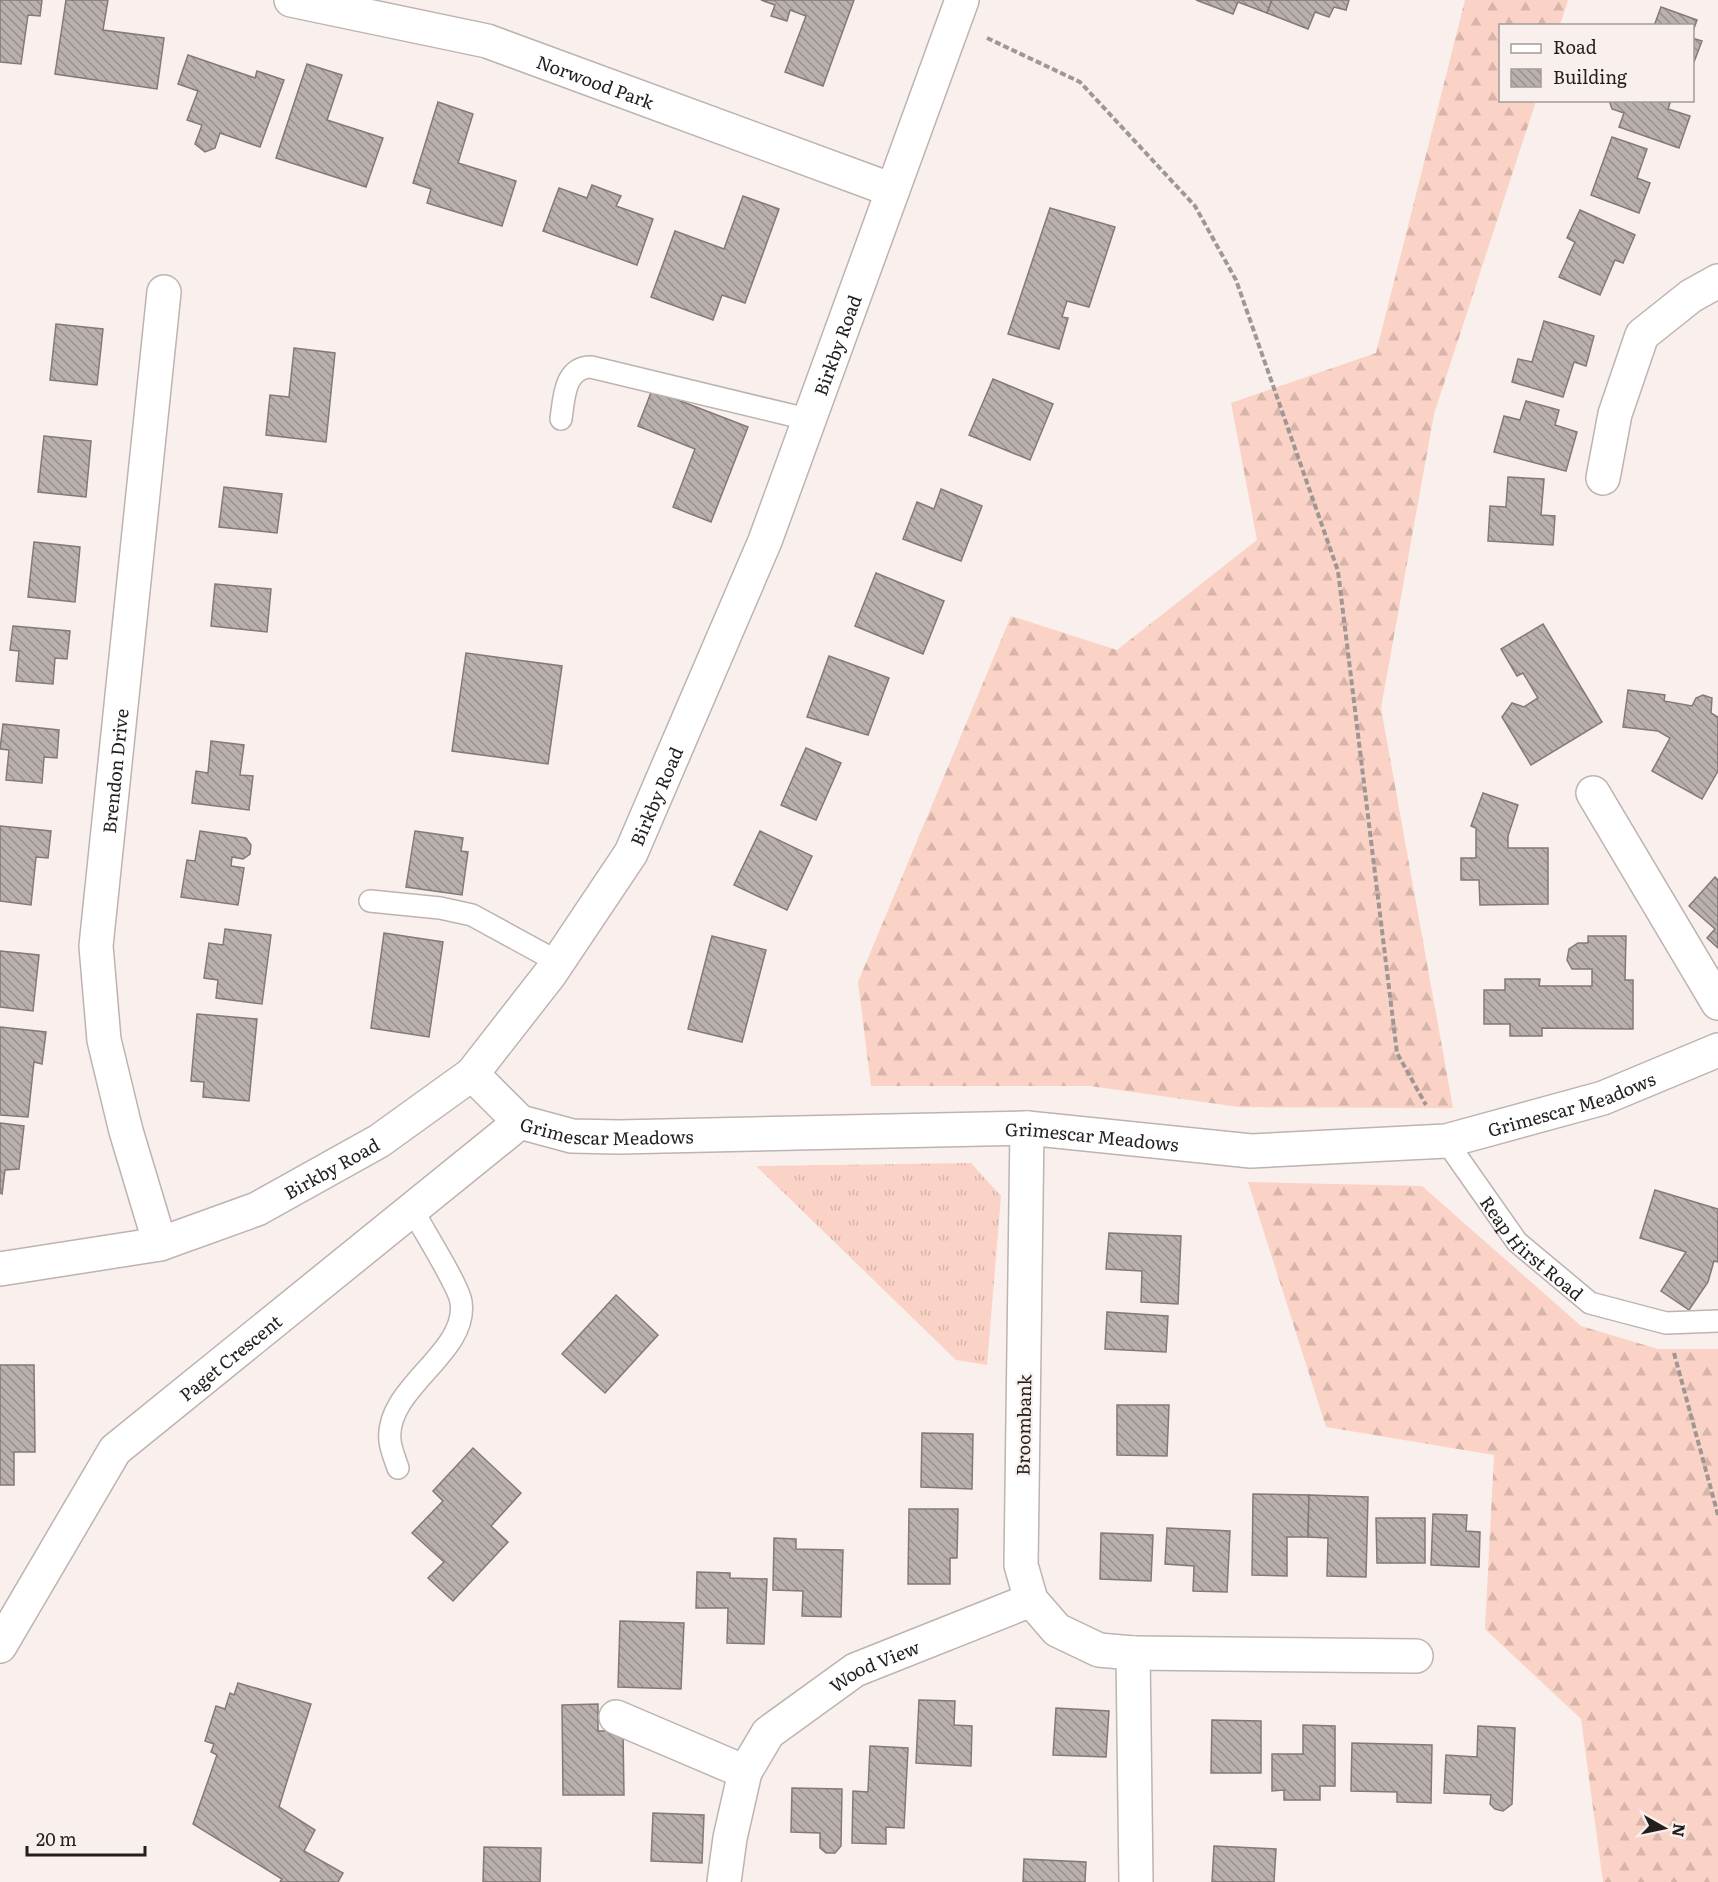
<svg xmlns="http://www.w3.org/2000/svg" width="1718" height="1882" viewBox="0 0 1718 1882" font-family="Literata,serif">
<defs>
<pattern id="grass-tufts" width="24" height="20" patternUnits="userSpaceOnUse" patternTransform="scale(1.5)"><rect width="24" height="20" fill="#fbd3c6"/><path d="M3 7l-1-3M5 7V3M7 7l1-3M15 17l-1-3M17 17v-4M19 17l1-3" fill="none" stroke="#d7b5aa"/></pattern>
<pattern id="forest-firs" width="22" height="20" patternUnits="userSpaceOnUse" patternTransform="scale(1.5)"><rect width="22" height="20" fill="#fbd3c6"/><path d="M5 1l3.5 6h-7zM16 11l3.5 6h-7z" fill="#d7b5aa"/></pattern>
<pattern id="building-back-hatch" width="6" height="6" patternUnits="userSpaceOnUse" patternTransform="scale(1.5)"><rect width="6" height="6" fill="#bab1ae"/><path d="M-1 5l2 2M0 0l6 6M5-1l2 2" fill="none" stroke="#978f8d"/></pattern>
</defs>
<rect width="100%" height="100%" fill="#f9efec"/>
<polygon fill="url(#grass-tufts)" points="971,1163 1001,1196 987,1365 956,1360 756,1166"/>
<g fill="url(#forest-firs)">
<polygon points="1465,0 1568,0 1560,25 1500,26 1500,100 1536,101 1434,414 1381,708 1453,1108 1239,1107 1090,1086 871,1086 858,982 1011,616 1117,650 1257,540 1231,403 1376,353"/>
<polygon points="1248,1182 1422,1186 1581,1326 1658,1349 1718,1349 1718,1882 1603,1882 1581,1719 1485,1629 1494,1455 1326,1427"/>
</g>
<g fill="url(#building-back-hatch)" stroke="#837a77" stroke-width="1.5">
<polygon points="0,0 42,0 40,16 28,15 21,64 0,62"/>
<polygon points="66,0 108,0 103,30 164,38 157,89 55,74"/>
<polygon points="761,0 854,0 823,86 785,72 806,16 790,10 787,21 771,16 775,5"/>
<polygon points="1196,0 1272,0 1267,13 1238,2 1233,14"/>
<polygon points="1272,0 1349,0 1346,10 1334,7 1329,17 1315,12 1308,29 1267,13"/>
<polygon points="1661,7 1697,20 1692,34 1692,26 1654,26"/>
<polygon points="1692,38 1702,41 1694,62 1692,61"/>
<polygon points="188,55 255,78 257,71 284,80 260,147 220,133 215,148 205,152 195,144 202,125 187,120 198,91 178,84"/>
<polygon points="307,64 342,75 327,120 383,138 366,187 276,158"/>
<polygon points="1609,100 1671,100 1668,109 1690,116 1679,148 1619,127 1624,113 1612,109"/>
<polygon points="438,102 473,114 458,163 516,181 502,226 427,203 431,189 413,183"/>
<polygon points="1612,137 1647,149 1637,178 1650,183 1639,213 1591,195"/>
<polygon points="592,185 621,196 616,206 653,219 637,265 543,231 559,188 587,198"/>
<polygon points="743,196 779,209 745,303 722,295 713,320 651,297 675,231 724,249"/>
<polygon points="1050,208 1115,227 1089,307 1067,301 1062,317 1068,318 1059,349 1008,334"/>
<polygon points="1580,210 1635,235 1623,263 1615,260 1600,295 1559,277 1575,242 1567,238"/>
<polygon points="1544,321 1594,336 1586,366 1574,362 1563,397 1512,382 1518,359 1532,362"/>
<polygon points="56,324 103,329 97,385 50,380"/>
<polygon points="294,348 335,353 326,442 266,435 270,395 289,397"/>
<polygon points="993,379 1053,404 1030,460 969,435"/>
<polygon points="652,390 748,427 711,522 673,507 695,449 638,426"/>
<polygon points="1526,401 1559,410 1555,425 1577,432 1566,471 1494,452 1504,416 1520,420"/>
<polygon points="44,436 91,441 86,497 38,492"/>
<polygon points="1508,477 1544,479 1541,515 1555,516 1553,545 1488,541 1490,506 1506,507"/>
<polygon points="224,487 282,494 277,533 219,527"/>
<polygon points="941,489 982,506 961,561 903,539 917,502 934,509"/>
<polygon points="34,542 80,547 75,602 28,597"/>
<polygon points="876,573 944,601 923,654 855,626"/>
<polygon points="215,584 271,589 267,632 211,626"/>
<polygon points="1543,624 1602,722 1531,765 1502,717 1512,703 1524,707 1538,698 1523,673 1517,676 1501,649"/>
<polygon points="13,626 70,631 67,659 55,658 53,684 16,681 19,651 10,650"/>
<polygon points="466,653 562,666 548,764 452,751"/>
<polygon points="829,656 889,678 868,735 807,717"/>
<polygon points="1628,690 1665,695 1664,701 1692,706 1696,698 1703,695 1712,698 1711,713 1718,717 1718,771 1702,799 1652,771 1670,738 1658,731 1623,727"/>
<polygon points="3,724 59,730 57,758 44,757 42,783 6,780 9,750 0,749"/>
<polygon points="211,741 244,745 240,775 253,776 249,810 192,803 196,771 208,773"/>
<polygon points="806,748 841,763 816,820 781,805"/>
<polygon points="1483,793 1518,805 1508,836 1508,848 1548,848 1548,904 1480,905 1479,880 1461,880 1461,858 1476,858 1476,828 1471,826"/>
<polygon points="0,826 51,831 48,858 36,857 31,905 0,901"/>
<polygon points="200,831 246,838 251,845 250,854 243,859 232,857 231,866 244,868 238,905 181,897 187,860 195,861"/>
<polygon points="415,831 463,838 461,851 468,852 462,895 406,887"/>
<polygon points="760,831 812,856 787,910 734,885"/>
<polygon points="1715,877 1718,880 1718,948 1707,938 1715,929 1689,906"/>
<polygon points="225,929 271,935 262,1004 216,998 218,980 204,978 209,943 223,945"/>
<polygon points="384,933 443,942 429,1037 371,1028"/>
<polygon points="712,936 766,950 742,1042 688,1029"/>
<polygon points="1588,936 1626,936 1625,980 1633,980 1633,1029 1542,1028 1542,1036 1510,1036 1510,1024 1484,1024 1484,990 1505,990 1505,979 1540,979 1539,986 1592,986 1592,969 1572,969 1567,960 1569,949 1578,943 1588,943"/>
<polygon points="0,951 39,955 33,1011 0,1007"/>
<polygon points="197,1014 257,1019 249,1101 203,1097 204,1082 191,1081"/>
<polygon points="0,1027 46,1032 42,1064 34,1062 28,1117 0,1115"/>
<polygon points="0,1123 24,1126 19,1169 5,1170 2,1194 0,1193"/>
<polygon points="1655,1190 1718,1209 1718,1262 1714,1261 1708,1282 1689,1310 1661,1291 1686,1252 1640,1238"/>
<polygon points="1109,1233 1181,1236 1178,1304 1141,1302 1142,1271 1106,1269"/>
<polygon points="616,1295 658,1335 605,1393 562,1354"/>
<polygon points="1107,1312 1168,1316 1166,1352 1105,1349"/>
<polygon points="0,1365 34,1365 35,1452 14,1452 14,1485 0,1485"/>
<polygon points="1117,1405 1169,1405 1167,1456 1117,1455"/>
<polygon points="922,1433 973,1434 972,1489 921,1487"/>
<polygon points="473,1448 521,1493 491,1526 508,1542 453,1601 428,1578 444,1562 412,1533 443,1501 433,1491"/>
<polygon points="1253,1494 1309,1495 1308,1537 1287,1537 1287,1576 1252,1575"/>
<polygon points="1309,1495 1368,1497 1366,1577 1327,1576 1328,1538 1308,1537"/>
<polygon points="909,1509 958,1509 957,1558 950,1558 950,1584 908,1584"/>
<polygon points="1433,1514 1467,1515 1466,1531 1480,1532 1479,1567 1431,1565"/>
<polygon points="1376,1518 1425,1518 1425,1563 1377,1563"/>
<polygon points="1167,1528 1230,1531 1227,1592 1193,1591 1194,1566 1165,1564"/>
<polygon points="1101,1533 1153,1535 1151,1581 1100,1579"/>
<polygon points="774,1538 796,1539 796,1549 843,1550 841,1617 802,1616 803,1591 773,1590"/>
<polygon points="697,1572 730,1573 730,1578 767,1579 764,1644 727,1643 728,1608 696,1608"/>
<polygon points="620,1621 684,1623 681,1689 618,1687"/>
<polygon points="238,1683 311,1704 279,1807 315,1830 304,1851 343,1873 338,1882 280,1882 282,1879 193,1824 217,1755 211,1752 214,1744 205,1741 216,1706 225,1709 230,1693 234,1695"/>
<polygon points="919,1700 955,1701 954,1725 972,1726 971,1766 916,1763"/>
<polygon points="598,1704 598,1731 623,1731 624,1795 563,1795 562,1705"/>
<polygon points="1056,1708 1109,1711 1106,1757 1053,1755"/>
<polygon points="1212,1720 1261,1721 1261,1773 1211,1773"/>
<polygon points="1303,1725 1335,1726 1335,1786 1320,1786 1320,1800 1284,1800 1284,1790 1272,1791 1272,1754 1303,1754"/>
<polygon points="1478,1726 1515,1728 1512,1804 1503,1811 1495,1809 1490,1804 1491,1795 1444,1793 1446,1755 1477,1757"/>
<polygon points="1352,1743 1432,1745 1431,1803 1397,1802 1397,1792 1351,1791"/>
<polygon points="870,1746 908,1748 904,1828 886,1827 886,1844 852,1843 853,1791 868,1792"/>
<polygon points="792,1788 842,1789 841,1846 835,1853 826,1853 820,1848 820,1833 791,1832"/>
<polygon points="653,1813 704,1815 702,1863 651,1861"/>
<polygon points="1214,1846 1276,1849 1274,1882 1212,1882"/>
<polygon points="484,1847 541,1848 540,1882 483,1882"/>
<polygon points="1024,1859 1086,1862 1085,1882 1023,1882"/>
</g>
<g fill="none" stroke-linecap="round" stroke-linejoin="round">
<defs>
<g id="service">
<path d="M 561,419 C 564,399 564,367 591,367 L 811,420"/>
<polyline points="370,901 440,908 472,915 558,962"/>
<path id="s1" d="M 1446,1141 L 1517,1242 L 1590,1303 L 1666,1323 L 1718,1321"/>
<path d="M 398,1468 C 395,1459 391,1450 390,1441 C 384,1388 469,1353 461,1302 C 459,1286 422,1228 412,1209"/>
</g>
<g id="minor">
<path id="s2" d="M 291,0 L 487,41 L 892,190"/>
<polyline points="1603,478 1615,414 1642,335 1691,296 1718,281"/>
<polyline points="1593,793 1718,1003"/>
<path id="s3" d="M 472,1074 L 520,1122 L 572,1136 L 619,1137 L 1027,1128 L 1251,1151 L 1446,1141 L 1603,1098 L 1718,1050"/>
<polyline points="1027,1128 1021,1565 1031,1600 1057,1630 1099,1650 1133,1653 1136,1882"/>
<path id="s4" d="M 160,1244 L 126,1131 L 104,1040 L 96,946 L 164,292"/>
<path id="s5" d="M 0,1646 L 115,1450 L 520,1122"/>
<polyline points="1133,1653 1416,1656"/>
<polyline points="616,1717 745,1772"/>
<path id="s6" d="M 724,1882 L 730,1838 L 745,1772 L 768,1733 L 855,1670 L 1031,1600"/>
</g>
<g id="tertiary">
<path id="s7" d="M 0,1269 L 160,1244 L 257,1209 L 379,1141 L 472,1074 L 550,974 L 631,853 L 765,541 L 962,0"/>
</g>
</defs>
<use href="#service" stroke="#bdb3b0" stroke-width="24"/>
<use href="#minor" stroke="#bdb3b0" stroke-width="36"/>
<use href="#tertiary" stroke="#bdb3b0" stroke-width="36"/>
<g stroke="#9e9795" stroke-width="4" stroke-dasharray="6 3" stroke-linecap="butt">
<polyline points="987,38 1080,82 1195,206 1236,280 1338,571 1397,1053 1426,1105"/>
<polyline points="1674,1353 1718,1515"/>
</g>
<use href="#service" stroke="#fff" stroke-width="21"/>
<use href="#minor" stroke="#fff" stroke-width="33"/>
<use href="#tertiary" stroke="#fff" stroke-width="33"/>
</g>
<g text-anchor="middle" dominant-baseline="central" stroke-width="4.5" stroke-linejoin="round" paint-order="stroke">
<g font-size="18" fill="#221f1e" stroke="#f9efec">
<text stroke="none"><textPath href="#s2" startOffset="316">Norwood Park</textPath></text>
<text stroke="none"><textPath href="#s7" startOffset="1340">Birkby Road</textPath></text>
<text stroke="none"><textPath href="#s4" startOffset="482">Brendon Drive</textPath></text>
<text stroke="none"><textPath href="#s7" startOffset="854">Birkby Road</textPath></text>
<text stroke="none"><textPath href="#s3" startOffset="1128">Grimescar Meadows</textPath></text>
<text stroke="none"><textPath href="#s3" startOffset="156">Grimescar Meadows</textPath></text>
<text stroke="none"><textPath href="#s3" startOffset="642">Grimescar Meadows</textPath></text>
<text stroke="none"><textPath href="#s7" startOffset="350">Birkby Road</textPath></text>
<text stroke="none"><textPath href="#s1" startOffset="138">Reap Hirst Road</textPath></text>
<text stroke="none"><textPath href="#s5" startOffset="375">Paget Crescent</textPath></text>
<text transform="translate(1023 1425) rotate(-89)">Broombank</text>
<text stroke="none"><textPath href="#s6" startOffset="284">Wood View</textPath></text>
</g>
</g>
<rect x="1499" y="24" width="195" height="78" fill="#f9efec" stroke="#a39c9a" stroke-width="1.5"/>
<rect x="1511" y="44" width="30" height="9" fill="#ffffff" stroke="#a39c9a" stroke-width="1.5"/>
<text x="1553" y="54" font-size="18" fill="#221f1e">Road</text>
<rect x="1511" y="69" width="30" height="18" fill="url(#building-back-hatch)" stroke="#a39c9a" stroke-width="1.5"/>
<text x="1553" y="84" font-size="18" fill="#221f1e">Building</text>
<g transform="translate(1664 1828) rotate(99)" stroke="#f9efec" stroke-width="4.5" paint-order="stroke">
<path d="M0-4.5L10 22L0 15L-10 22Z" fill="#221f1e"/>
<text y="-9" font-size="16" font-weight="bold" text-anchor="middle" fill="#221f1e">N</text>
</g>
<path d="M27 1846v9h118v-9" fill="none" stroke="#221f1e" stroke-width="3"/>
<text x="36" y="1846" font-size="18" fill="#221f1e" stroke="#f9efec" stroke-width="4.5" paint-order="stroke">20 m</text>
</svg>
